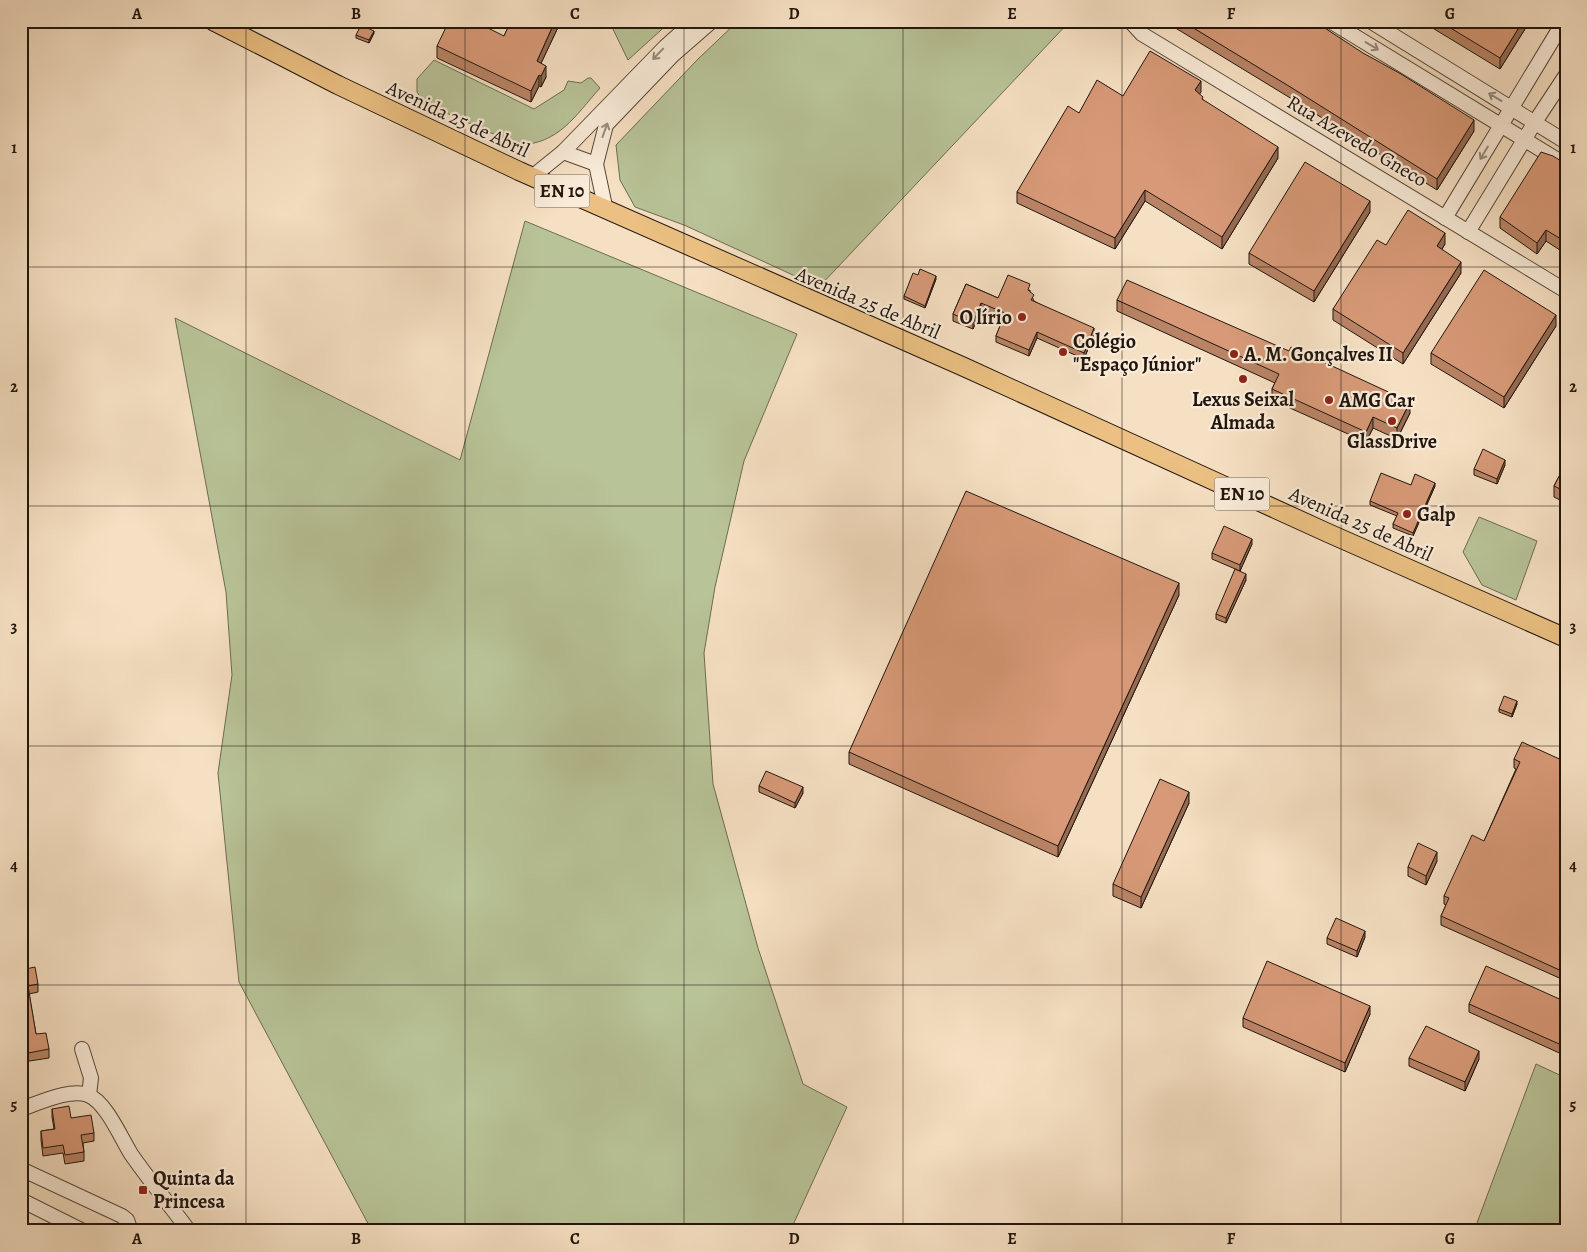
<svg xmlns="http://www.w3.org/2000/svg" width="1587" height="1252" viewBox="0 0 1587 1252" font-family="Alegreya,serif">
<rect width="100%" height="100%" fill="#f6e0c3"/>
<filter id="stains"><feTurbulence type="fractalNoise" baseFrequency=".004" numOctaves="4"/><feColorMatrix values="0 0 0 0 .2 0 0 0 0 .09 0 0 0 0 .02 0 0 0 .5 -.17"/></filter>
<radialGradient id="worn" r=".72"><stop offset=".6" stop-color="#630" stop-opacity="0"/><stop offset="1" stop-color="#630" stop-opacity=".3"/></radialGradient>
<g fill="#b8c397" stroke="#6c6c52">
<polygon points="609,21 671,21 628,60"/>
<polygon points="738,21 1070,21 819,287 684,225 635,207 620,180 616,145 698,59"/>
<path d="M 434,60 L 534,109 L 564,90 L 568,81 L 581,83 L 588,78 L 591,78 L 600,88 C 575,116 559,144 518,145 L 424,103 L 417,92 L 417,79 Z"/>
<polygon points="525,221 797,334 744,461 715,587 704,653 713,784 758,948 803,1084 847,1107 792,1227 786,1231 372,1231 239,982 218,773 232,675 226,592 175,318 460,460"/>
<polygon points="1479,517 1537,541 1516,600 1482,585 1463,552"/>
<polygon points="1536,1064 1566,1078 1566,1231 1474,1231"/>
</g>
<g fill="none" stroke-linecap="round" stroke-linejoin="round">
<defs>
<g id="minor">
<polyline points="1130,21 1142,34 1566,291"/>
<polyline points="1330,21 1566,165"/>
<polyline points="1370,21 1566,142"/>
<polyline points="563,152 596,164"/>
<polyline points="532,177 563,152 665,47 694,21"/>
<polyline points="606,211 596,164 606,125 673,55 712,21"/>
<polyline points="1445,218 1564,21"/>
<polyline points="1468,232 1535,122 1566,75"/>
<polyline points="82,1049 91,1078 89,1095"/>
<path d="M 21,1109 C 39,1103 70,1088 88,1095 C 106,1102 121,1138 131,1154 C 149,1180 170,1205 189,1231"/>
<polyline points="21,1169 122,1216 127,1220 131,1231"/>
<polyline points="21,1200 83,1231"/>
</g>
<polyline id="major" points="213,21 338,85 519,171 964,367 1328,533 1566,638"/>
</defs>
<use href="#minor" stroke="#56483b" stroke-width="16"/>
<use href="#major" stroke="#21160e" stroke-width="20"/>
<use href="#minor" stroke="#f9ebd8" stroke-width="14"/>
<use href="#major" stroke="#ebc082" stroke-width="18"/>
</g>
<g fill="#b98466" stroke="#21160e">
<polygon points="511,21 561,21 541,63 546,77 541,87 539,86 531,102 437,58 437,46 504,36"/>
<polygon points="1164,21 1314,21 1474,131 1437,190 1292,99"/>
<polygon points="1421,21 1530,21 1500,69"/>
<polygon points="374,33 369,43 356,38 356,35"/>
<polygon points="1201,92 1199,94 1203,100 1278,158 1222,249 1145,201 1115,249 1017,203 1017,192 1079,113 1123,96"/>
<polygon points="1566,164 1566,254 1546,241 1537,254 1500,228 1500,217"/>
<polygon points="1370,212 1314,302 1249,264 1249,253"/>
<polygon points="1445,244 1442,249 1461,273 1403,364 1333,320 1333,309 1386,245"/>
<polygon points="918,275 936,279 925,308 904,299 904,296"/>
<polygon points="966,284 998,298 1030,290 1030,292 1034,301 1094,334 1084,359 1037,338 1029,356 996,342 996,336 1003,319 981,309 973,329 953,321 953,314"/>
<polygon points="1117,300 1410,413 1397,439 1373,428 1366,442 1272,400 1272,389 1275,383 1117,311"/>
<polygon points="1556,326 1504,408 1431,364 1431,353"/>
<polygon points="1566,463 1566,503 1554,497 1554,486"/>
<polygon points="1505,465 1497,484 1474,475 1474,469"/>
<polygon points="1411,485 1435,486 1413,536 1393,528 1393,524 1397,516 1370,505 1370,501"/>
<polygon points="1252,544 1240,571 1212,559 1212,553"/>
<polygon points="1246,580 1226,623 1216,619 1216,614"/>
<polygon points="1179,595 1058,857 849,764 849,752"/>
<polygon points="1517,704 1512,717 1499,712 1499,709"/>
<polygon points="1514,759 1566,762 1566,981 1441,925 1441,916 1446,905 1444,904 1444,896 1484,841 1516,769 1514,768"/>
<polygon points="759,786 803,793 795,808 759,792"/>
<polygon points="1189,803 1141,908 1113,896 1113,884"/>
<polygon points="1437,861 1426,885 1408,876 1408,867"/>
<polygon points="1365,937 1357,957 1327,944 1327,938"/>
<polygon points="21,970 38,984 38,992 29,994 36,1034 49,1049 49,1058 23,1062 21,1053"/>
<polygon points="1566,1002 1566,1056 1469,1012 1469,1004"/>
<polygon points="1370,1014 1345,1072 1243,1027 1243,1018"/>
<polygon points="1409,1058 1479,1059 1465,1091 1409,1066"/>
<polygon points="52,1109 71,1118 94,1133 94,1141 83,1143 84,1152 84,1161 65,1164 63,1153 43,1156 41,1140 41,1131 54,1129 52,1117"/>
</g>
<g fill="#966b53" stroke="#21160e">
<polygon points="555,21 561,21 537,72 537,61"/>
<polygon points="1523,21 1530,21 1500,69 1500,58"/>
<polygon points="374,31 374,33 369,43 369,40"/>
<polygon points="546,66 546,77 541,87 541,76"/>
<polygon points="539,75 539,86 531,102 531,91"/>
<polygon points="1201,81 1201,92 1195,101 1195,90"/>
<polygon points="1474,120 1474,131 1437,190 1437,179"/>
<polygon points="1278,147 1278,158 1222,249 1222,237"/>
<polygon points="1145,190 1145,201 1115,249 1115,238"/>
<polygon points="1370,201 1370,212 1314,302 1314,291"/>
<polygon points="1546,230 1546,241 1537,254 1537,243"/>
<polygon points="1445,233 1445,244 1437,257 1437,246"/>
<polygon points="1461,262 1461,273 1403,364 1403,353"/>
<polygon points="936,276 936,279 925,308 925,306"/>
<polygon points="981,303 981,309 973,329 973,323"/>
<polygon points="1556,315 1556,326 1504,408 1504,397"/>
<polygon points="1094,328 1094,334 1084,359 1084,353"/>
<polygon points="1037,332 1037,338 1029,356 1029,350"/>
<polygon points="1410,402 1410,413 1397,439 1397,428"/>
<polygon points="1373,417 1373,428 1366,442 1366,432"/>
<polygon points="1505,460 1505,465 1497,484 1497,479"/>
<polygon points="1435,483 1435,486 1413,536 1413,533"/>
<polygon points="1252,539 1252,544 1240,571 1240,565"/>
<polygon points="1246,574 1246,580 1226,623 1226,618"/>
<polygon points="1179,583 1179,595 1058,857 1058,846"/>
<polygon points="1517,701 1517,704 1512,717 1512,714"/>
<polygon points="803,787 803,793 795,808 795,803"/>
<polygon points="1189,792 1189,803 1141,908 1141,897"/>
<polygon points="1437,852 1437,861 1426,885 1426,876"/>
<polygon points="1365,931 1365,937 1357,957 1357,951"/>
<polygon points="1370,1006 1370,1014 1345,1072 1345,1063"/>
<polygon points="1479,1051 1479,1059 1465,1091 1465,1082"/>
</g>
<g fill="#d79977" stroke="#21160e">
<polygon points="449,21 474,21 504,36 511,21 555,21 537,61 546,66 541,76 539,75 531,91 437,46"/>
<polygon points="1182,21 1314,21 1363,53 1401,74 1474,120 1437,179 1292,88"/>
<polygon points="1439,21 1523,21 1500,58"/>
<polygon points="361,25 374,31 369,40 356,35"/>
<polygon points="1150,51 1201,81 1195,90 1203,97 1202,99 1278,147 1222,237 1145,190 1115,238 1017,192 1068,106 1079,113 1097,80 1123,96"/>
<polygon points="1541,152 1553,156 1566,164 1566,242 1546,230 1537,243 1500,217"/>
<polygon points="1305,162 1370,201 1314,291 1249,253"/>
<polygon points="1408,210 1445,233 1437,246 1461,262 1403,353 1333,309 1377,240 1386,245"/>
<polygon points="920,269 936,276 925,306 904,296 913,273 918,275"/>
<polygon points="1484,270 1556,315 1504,397 1431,353"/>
<polygon points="1008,275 1030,284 1028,290 1034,295 1031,300 1094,328 1084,353 1037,332 1029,350 996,336 1005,313 981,303 973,323 953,314 966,284 998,298"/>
<polygon points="1127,280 1289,351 1291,347 1410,402 1397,428 1373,417 1366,432 1272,389 1279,374 1117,300"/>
<polygon points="1483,449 1505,460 1497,479 1474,469"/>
<polygon points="1566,463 1566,492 1554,486"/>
<polygon points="1381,473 1411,485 1415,474 1435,483 1413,533 1393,524 1398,513 1370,501"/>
<polygon points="966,491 1179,583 1058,846 849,752"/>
<polygon points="1224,526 1252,539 1240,565 1212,553"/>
<polygon points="1235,569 1246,574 1226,618 1216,614"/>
<polygon points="1504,696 1517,701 1512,714 1499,709"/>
<polygon points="1522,742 1566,762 1566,973 1441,916 1449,898 1444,896 1472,835 1484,841 1520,762 1514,759"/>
<polygon points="766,771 803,787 795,803 759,786"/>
<polygon points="1160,779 1189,792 1141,897 1113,884"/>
<polygon points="1418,843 1437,852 1426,876 1408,867"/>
<polygon points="1336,918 1365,931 1357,951 1327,938"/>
<polygon points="1267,961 1370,1006 1345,1063 1243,1018"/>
<polygon points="1486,966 1566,1002 1566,1047 1469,1004"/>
<polygon points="35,967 38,984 28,986 36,1034 46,1033 49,1049 23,1054 21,1044 21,970"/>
<polygon points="1426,1026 1479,1051 1465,1082 1409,1058"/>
<polygon points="69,1106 71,1118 91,1115 94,1133 81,1135 84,1152 65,1155 63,1145 43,1148 41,1131 55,1129 52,1109"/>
</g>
<defs><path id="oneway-shaft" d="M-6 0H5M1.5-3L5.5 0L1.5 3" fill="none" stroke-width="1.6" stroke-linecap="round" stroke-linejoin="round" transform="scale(1.25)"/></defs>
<g stroke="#988b7d">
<use href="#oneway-shaft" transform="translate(1372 46) rotate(31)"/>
<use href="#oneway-shaft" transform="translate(658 54) rotate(134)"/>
<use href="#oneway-shaft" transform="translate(1495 97) rotate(-149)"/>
<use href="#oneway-shaft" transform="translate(605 130) rotate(-70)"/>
<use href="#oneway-shaft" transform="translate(1484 153) rotate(121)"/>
</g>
<path fill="none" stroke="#21160e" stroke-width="1" stroke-opacity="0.55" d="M 246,21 L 246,1231M 465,21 L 465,1231M 684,21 L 684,1231M 903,21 L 903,1231M 1122,21 L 1122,1231M 1341,21 L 1341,1231M 21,267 L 1566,267M 21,506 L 1566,506M 21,746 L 1566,746M 21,985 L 1566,985"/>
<g fill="#8f2418" stroke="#f9ebd8" stroke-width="2">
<circle cx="1022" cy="317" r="5"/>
<circle cx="1063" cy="352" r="5"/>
<circle cx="1234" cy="354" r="5"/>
<circle cx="1243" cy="379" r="5"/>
<circle cx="1329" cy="400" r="5"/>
<circle cx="1392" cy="421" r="5"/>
<circle cx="1407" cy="514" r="5"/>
<rect x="138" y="1185" width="10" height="10" rx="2.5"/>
</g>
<g text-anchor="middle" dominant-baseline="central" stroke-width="4.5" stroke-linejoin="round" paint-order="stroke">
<g fill="#f9ebd8" stroke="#62564b" stroke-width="1">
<rect x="534.5" y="174.5" width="55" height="33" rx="4"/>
<rect x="1214.5" y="477.5" width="55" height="33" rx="4"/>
</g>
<g font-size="19" font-weight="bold" fill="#21160e">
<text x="562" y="191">EN 10</text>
<text x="1242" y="494">EN 10</text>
</g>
<g font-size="20" fill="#21160e" stroke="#f9ebd8">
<text transform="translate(458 119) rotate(25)">Avenida 25 de Abril</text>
<text transform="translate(1357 141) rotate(31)">Rua Azevedo Gneco</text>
<text transform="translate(868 303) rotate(23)">Avenida 25 de Abril</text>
<text transform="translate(1361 524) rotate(24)">Avenida 25 de Abril</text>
</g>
<g font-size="20" font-weight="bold" fill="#21160e" stroke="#f9ebd8" text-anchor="start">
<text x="1012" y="317" text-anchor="end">O lírio</text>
<text x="1073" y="341">Colégio<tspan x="1073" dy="23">"Espaço Júnior"</tspan></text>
<text x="1244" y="354">A. M. Gonçalves II</text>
<text x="1243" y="399" text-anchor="middle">Lexus Seixal<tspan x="1243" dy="23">Almada</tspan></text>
<text x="1339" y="400">AMG Car</text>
<text x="1392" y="441" text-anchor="middle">GlassDrive</text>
<text x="1417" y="514">Galp</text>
<text x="153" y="1178">Quinta da<tspan x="153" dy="23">Princesa</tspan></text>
</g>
</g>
<rect width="1587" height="1252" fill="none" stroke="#f6e0c3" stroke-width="55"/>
<rect x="28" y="28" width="1532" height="1196" fill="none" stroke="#21160e" stroke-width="2"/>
<g font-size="16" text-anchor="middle" font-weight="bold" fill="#21160e">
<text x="137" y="19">A</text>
<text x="356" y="19">B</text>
<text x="575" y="19">C</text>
<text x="794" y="19">D</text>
<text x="1012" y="19">E</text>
<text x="1231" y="19">F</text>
<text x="1450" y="19">G</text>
<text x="14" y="153">1</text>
<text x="1573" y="153">1</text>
<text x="14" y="392">2</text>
<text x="1573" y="392">2</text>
<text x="14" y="632">3</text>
<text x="1573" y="632">3</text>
<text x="14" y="871">4</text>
<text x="1573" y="871">4</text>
<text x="14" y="1110">5</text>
<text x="1573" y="1110">5</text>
<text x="137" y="1244">A</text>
<text x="356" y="1244">B</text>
<text x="575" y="1244">C</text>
<text x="794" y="1244">D</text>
<text x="1012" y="1244">E</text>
<text x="1231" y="1244">F</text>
<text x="1450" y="1244">G</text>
</g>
<rect width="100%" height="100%" filter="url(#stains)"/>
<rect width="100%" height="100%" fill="url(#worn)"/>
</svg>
